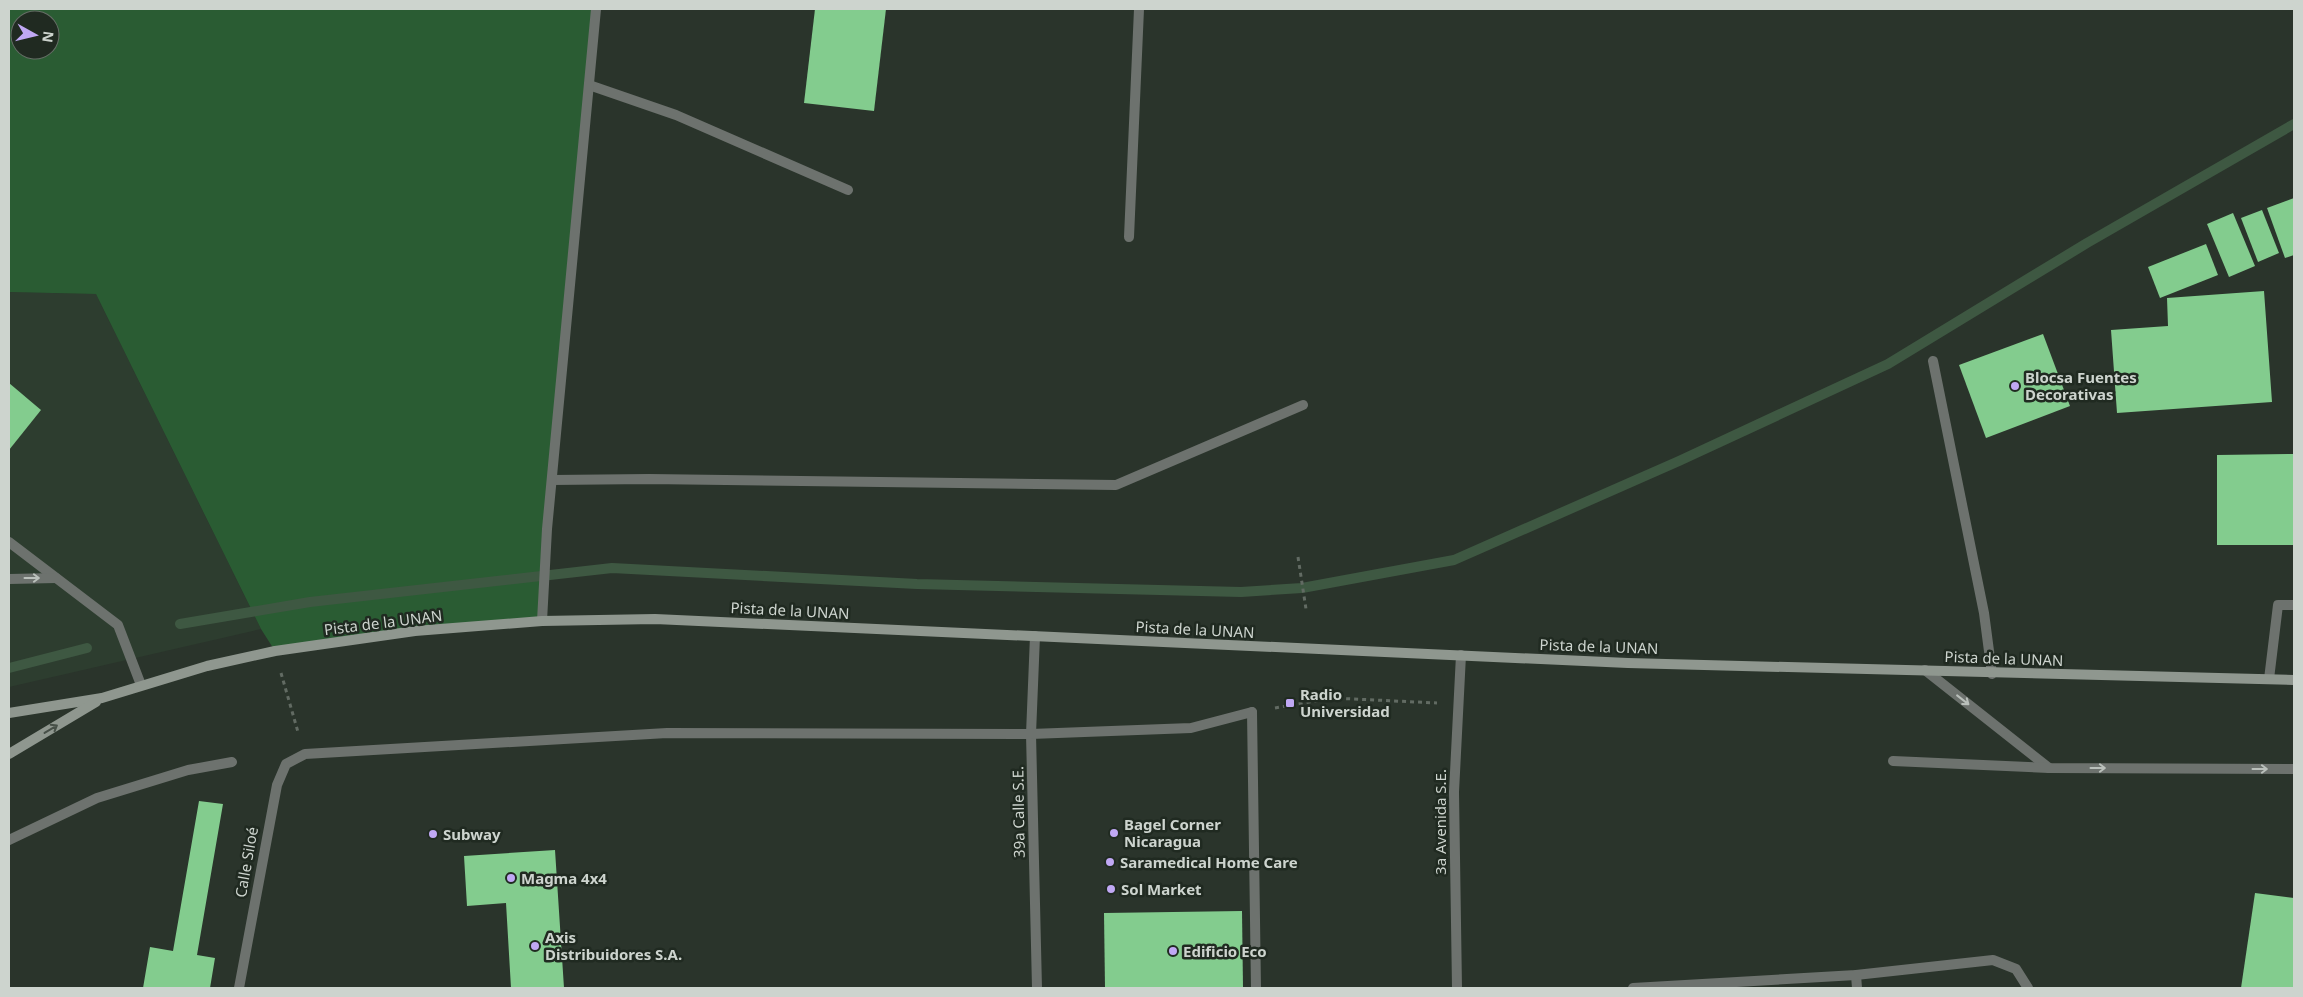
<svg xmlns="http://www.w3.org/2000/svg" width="2303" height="997" viewBox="0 0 2303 997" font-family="'Noto Sans',sans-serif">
<rect width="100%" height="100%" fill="#2a342b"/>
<polygon fill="#2d3d2f" points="9,292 96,294 261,629 9,687"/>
<path fill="#2a5c33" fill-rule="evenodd" d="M 9,9 L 596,9 L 542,621 L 275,651 L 261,629 L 96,294 L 9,292 ZM 20,20 L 50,20 L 50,50 L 20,50 Z"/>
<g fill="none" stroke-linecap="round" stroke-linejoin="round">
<g stroke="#3e5842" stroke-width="10">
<polyline points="180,624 310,602 612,568 917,584 1241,592 1302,588 1454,560 1679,461 1888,364 2087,243 2294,124"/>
<polyline points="9,668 87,648"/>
</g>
</g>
<g fill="#83cc8e">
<polygon points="815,9 886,9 874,111 804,103"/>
<polygon points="2294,198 2294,255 2285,258 2267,208"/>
<polygon points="2262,210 2279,253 2258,262 2241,218"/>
<polygon points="2233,213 2255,266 2229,277 2207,224"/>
<polygon points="2206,244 2218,275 2160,298 2148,267"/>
<polygon points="2264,291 2272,402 2117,413 2111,330 2168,326 2167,298"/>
<polygon points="2043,334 2070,406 1986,438 1959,365"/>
<polygon points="9,383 41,410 9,450"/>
<polygon points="2294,454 2294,545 2217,545 2217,455"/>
<polygon points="199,801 223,804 197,955 215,958 210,988 143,988 150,947 173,951"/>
<polygon points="555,850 564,988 511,988 506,903 467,906 464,856"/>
<polygon points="2255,893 2294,898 2294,988 2241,988"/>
<polygon points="1242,911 1243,988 1105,988 1104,913"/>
</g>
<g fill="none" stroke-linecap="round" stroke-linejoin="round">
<g stroke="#626b63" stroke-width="3" stroke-dasharray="4 4" stroke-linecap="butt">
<polyline points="1298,557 1306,609"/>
<polyline points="281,673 298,732"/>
<polyline points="1275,708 1333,698 1437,703"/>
</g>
<g stroke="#6d726e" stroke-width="10">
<polyline points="1129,237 1139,9"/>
<polyline points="1933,361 1984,613 1992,674"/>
<polyline points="9,542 118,625 141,685"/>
<polyline points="9,579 56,578"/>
<polyline points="2269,679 2278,605 2294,605"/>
<polyline points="1252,712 1256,988"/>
<polyline points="9,840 97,798 188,770 232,762"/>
</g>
<g stroke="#6d726e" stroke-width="10">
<polyline points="589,85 676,115 848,190"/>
<polyline points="552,480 649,479 1116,485 1303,405"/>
<polyline points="1035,636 1031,734 1037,988"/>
<polyline points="1925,670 2049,768"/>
<polyline points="1893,761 2049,768 2294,769"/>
<polyline points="1856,975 1857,988"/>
<polyline points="239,988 277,785 286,764 305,754 667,733 1031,734 1191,728 1252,712"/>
<polyline points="1457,988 1454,792 1461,655"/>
<polyline points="1633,988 1856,975 1993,960 2016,969 2028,988"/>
</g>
<polyline stroke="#6d726e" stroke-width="10" points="542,621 547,529 596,9"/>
<g stroke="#8f978f" stroke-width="10">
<polyline points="9,713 102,698 207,666 275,651 415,631 542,621 655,619 1628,663 2294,680"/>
<polyline points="9,754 96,702"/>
</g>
</g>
<defs><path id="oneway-shaft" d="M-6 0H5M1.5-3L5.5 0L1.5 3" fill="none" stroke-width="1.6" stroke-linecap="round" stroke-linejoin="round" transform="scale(1.25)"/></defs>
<g stroke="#bac0bb">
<use href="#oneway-shaft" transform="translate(32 578)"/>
<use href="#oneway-shaft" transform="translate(1963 700) rotate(38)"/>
<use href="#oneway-shaft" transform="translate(2098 768)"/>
<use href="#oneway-shaft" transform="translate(2260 769)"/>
</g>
<use stroke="#475048" href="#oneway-shaft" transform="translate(51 729) rotate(-31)"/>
<g fill="#c0a8f4" stroke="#202a21" stroke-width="2">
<circle cx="2015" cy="386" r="5"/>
<rect x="1285" y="698" width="10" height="10" rx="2.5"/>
<circle cx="1114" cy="833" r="5"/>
<circle cx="433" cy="834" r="5"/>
<circle cx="1110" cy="862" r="5"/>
<circle cx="511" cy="878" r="5"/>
<circle cx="1111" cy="889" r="5"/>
<circle cx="535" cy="946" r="5"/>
<circle cx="1173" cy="951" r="5"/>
</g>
<g text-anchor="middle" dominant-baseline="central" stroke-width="5" stroke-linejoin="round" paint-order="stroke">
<g font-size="15" font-weight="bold" fill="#cdd4ce" stroke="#202a21" text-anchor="start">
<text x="2025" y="377">Blocsa Fuentes<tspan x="2025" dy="17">Decorativas</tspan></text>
<text x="1300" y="694">Radio<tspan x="1300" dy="17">Universidad</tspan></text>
<text x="1124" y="824">Bagel Corner<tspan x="1124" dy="17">Nicaragua</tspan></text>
<text x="443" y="834">Subway</text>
<text x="1120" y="862">Saramedical Home Care</text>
<text x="521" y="878">Magma 4x4</text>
<text x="1121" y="889">Sol Market</text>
<text x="545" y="937">Axis<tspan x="545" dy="17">Distribuidores S.A.</tspan></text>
<text x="1183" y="951">Edificio Eco</text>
</g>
<g font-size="15" fill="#cdd4ce" stroke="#202a21">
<text transform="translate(790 610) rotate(3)">Pista de la UNAN</text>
<text transform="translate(383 622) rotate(-7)">Pista de la UNAN</text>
<text transform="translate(1195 629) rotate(3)">Pista de la UNAN</text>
<text transform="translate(1599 646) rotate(2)">Pista de la UNAN</text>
<text transform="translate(2004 658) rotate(2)">Pista de la UNAN</text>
<text transform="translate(1018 812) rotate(-91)">39a Calle S.E.</text>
<text transform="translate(1440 822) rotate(-90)">3a Avenida S.E.</text>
<text transform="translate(246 862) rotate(-80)">Calle Siloé</text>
</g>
</g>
<rect width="2303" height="997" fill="none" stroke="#cdd4ce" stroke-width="20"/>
<g transform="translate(35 35) rotate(98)"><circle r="24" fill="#202a21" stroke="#656e66"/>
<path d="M0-4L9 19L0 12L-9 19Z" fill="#c0a8f4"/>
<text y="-8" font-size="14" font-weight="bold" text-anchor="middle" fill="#cdd4ce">N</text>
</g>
</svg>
